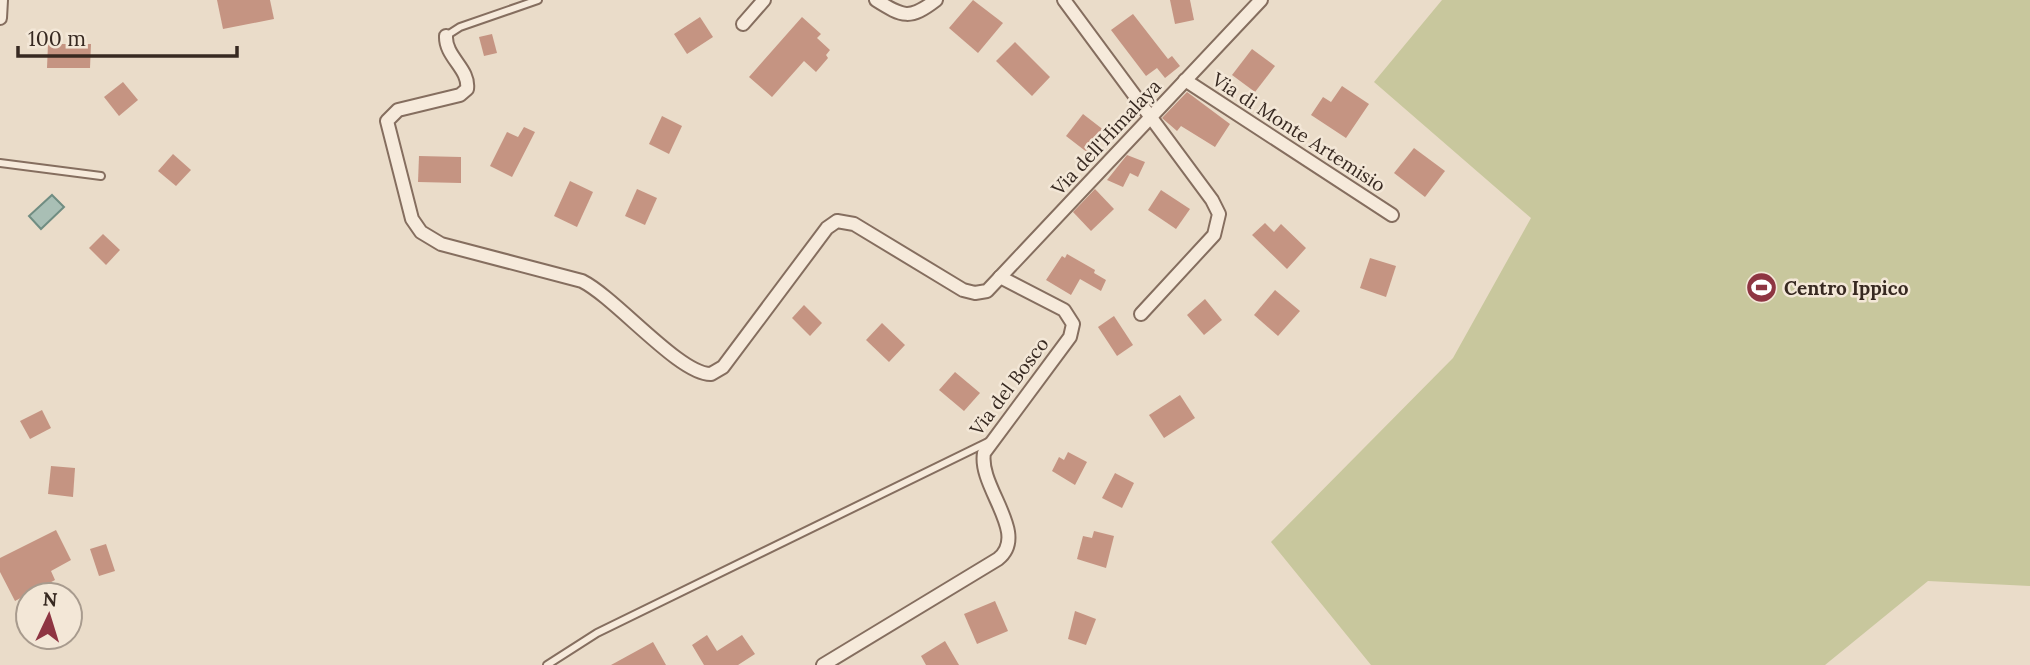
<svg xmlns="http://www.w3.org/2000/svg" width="2030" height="665" viewBox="0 0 2030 665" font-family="Lora,serif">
<rect width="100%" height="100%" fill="#eadcc9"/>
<polygon fill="#c8c79d" points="1442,0 2030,0 2030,586 1928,581 1825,665 1371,665 1271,542 1453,358 1531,218 1374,82"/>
<polygon fill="#a9bfb5" stroke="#708d82" stroke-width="2" points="52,195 64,207 41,229 29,216"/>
<g fill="#c59482">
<polygon points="217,0 270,0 274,19 223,29"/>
<polygon points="973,0 1003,23 978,53 949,28"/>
<polygon points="1170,0 1190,0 1194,20 1175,24"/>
<polygon points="1133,14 1168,59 1172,56 1180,66 1165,78 1157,68 1146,76 1111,30"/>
<polygon points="700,17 713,37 687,54 674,34"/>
<polygon points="802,17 821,34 817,38 830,50 826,55 828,58 816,72 804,61 772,97 749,77"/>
<polygon points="492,34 497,53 484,56 479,37"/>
<polygon points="1015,42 1050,77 1032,96 996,61"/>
<polygon points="48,44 91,44 90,68 47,68"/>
<polygon points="1252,49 1275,66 1255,92 1232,75"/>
<polygon points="123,82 138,100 119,116 104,97"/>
<polygon points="1342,86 1369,104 1346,138 1311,115 1323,97 1331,102"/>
<polygon points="1187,92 1230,124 1215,147 1181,126 1177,131 1162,118"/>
<polygon points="1083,114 1105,131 1088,153 1066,136"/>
<polygon points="662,116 682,126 669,154 649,144"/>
<polygon points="524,127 535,132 512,177 490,166 507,132 518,137"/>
<polygon points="1414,148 1445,171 1425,197 1394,173"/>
<polygon points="173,154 191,170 176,186 158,171"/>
<polygon points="1127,155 1145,162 1138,177 1130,173 1123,187 1107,180"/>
<polygon points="419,156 461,157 461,183 418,182"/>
<polygon points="570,181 593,192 577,227 554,216"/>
<polygon points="637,189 657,198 645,225 625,216"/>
<polygon points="1095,189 1114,209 1091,231 1073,212"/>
<polygon points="1161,190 1190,209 1176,229 1148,210"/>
<polygon points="1265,223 1274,232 1281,224 1306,248 1287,269 1252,235"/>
<polygon points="103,234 120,250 106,265 89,248"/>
<polygon points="1067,254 1095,270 1094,273 1106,280 1101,291 1080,279 1071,295 1046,280 1062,256 1065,258"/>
<polygon points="1370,258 1396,266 1386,297 1360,288"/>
<polygon points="1275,290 1300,311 1278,336 1254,315"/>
<polygon points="1205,299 1222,320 1204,335 1187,315"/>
<polygon points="804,305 822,323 810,336 792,318"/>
<polygon points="1114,316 1133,345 1117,356 1098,327"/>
<polygon points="882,323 905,345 889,362 866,340"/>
<polygon points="955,372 980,393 964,411 939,390"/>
<polygon points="1180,395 1195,418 1164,438 1149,415"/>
<polygon points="42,410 51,428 30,439 20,421"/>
<polygon points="1068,452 1087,462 1075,485 1052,471 1059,457 1064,460"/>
<polygon points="51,466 75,468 73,497 48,494"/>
<polygon points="1115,473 1134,483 1122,508 1102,498"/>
<polygon points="56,530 71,560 51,571 55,580 15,601 0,572 0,558"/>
<polygon points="1094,531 1114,536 1106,568 1077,559 1083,536 1092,538"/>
<polygon points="106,544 115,571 99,576 90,549"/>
<polygon points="995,601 1008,631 977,644 964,614"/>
<polygon points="1075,611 1096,619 1086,645 1068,639"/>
<polygon points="707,635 717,651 742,635 755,654 738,665 704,665 692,645"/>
<polygon points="945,641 959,665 926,665 921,656"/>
<polygon points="653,642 666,665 611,665"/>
</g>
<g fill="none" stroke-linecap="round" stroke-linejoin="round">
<defs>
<g id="service">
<polyline points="446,36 460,27 538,0"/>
<polyline points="0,163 101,176"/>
<polyline points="547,665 597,633 988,442"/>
</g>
<g id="minor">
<path d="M 876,0 C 903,17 910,20 936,0"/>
<polyline points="1064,0 1212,200 1219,214 1214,235 1141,314"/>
<polyline points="0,18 1,0"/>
<polyline points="743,24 764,0"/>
<path d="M 446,36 C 445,57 470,69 467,89 L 460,95 L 398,110 L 387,121 L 412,219 L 421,232 L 441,244 L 582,281 C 616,298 680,375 711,374 L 723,367 L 827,228 L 837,221 L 854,224 L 963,290 L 975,293 L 987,291 L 1261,0"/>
<polyline points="1185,80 1392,215"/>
<path d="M 823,665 L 998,559 C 1030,534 978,487 984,453 L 1070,337 L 1073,324 L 1064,310 L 1000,277"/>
</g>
</defs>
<use href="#service" stroke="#856e5f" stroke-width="10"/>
<use href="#minor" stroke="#856e5f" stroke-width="16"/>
<use href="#service" stroke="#f6eadb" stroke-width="6"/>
<use href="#minor" stroke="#f6eadb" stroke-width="12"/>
</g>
<defs>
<symbol id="stadium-disc" viewBox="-11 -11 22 22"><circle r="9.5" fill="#8e3542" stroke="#f3e7d7"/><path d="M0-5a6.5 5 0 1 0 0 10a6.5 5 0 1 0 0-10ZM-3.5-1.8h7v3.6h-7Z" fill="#fff"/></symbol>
</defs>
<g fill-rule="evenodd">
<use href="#stadium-disc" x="1744" y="270" width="35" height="35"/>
</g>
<g text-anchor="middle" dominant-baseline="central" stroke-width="5" stroke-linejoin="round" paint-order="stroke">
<g font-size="19" fill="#372921" stroke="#f3e7d7">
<text transform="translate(1299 132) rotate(33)">Via di Monte Artemisio</text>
<text transform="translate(1106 137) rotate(-47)">Via dell'Himalaya</text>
<text transform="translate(1009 386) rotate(-53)">Via del Bosco</text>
</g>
<g font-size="19" font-weight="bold" fill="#372921" stroke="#f3e7d7" text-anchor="start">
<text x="1784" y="288">Centro Ippico</text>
</g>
</g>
<g transform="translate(49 616) rotate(4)"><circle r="33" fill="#f3e7d7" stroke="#a89b8e" stroke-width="2"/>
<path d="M0-5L12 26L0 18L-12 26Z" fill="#8e3542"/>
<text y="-10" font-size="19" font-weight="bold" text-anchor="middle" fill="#372921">N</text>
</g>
<path d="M18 46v10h219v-10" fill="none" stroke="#372921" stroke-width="3.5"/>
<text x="28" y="46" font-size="21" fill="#372921" stroke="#f3e7d7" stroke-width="5" paint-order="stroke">100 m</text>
</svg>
